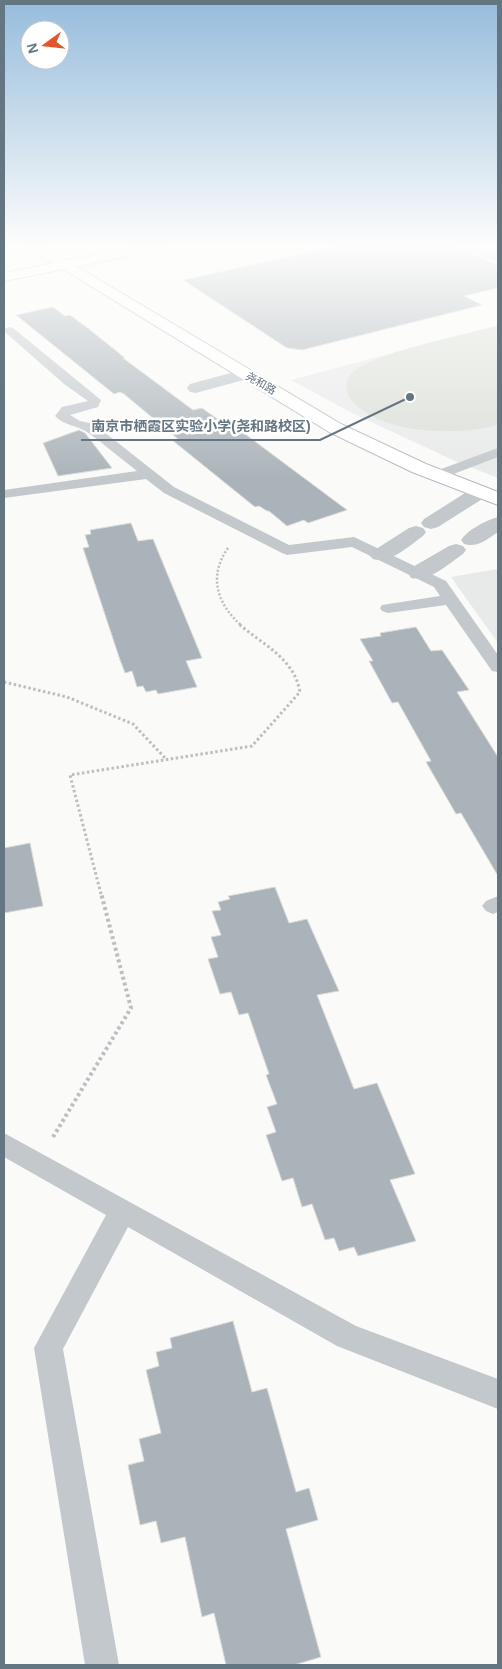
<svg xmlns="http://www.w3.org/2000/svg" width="502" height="1669" viewBox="0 0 502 1669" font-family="Helvetica,'Noto Sans SC',sans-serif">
<rect width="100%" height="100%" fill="#fafaf8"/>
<g fill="#e8e9e9">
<polygon points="498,325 498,478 455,461 354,414 291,380"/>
<polygon points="498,569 498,643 451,577"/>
</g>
<path fill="#dadfd7" d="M 498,326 L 498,425 C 459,436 378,435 351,399 C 344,390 345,379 353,372 C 373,353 467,334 498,326 Z"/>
<g fill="#aab3b9" stroke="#dcdcda">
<polygon points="334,247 459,247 498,265 498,288 464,296 482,305 302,350 287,348 183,280"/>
<polygon points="53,307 65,316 70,315 89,329 125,358 123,358 193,410 202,408 219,420 225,419 347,510 308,523 304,520 287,526 269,511 267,511 259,506 255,507 172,440 178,439 124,394 120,392 114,394 16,315"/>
<polygon points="79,430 85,433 112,468 58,476 43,443"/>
<polygon points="131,523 138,541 153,539 202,658 186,661 197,687 158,694 156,690 146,692 143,686 137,687 132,671 125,673 120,660 83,548 89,547 85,535 91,534 90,530"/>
<polygon points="416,627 431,651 442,650 469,690 457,692 498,757 498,876 461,813 456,814 426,762 431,761 398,702 392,703 369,661 373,661 360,639 381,636 380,633"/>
<polygon points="30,843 43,906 4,913 4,848"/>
<polygon points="275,887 289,923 307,919 339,991 317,995 354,1089 377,1083 415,1174 390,1180 416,1241 358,1256 354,1247 339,1251 334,1238 325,1240 312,1204 302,1207 293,1178 282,1181 266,1135 276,1132 267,1107 277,1104 266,1075 269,1074 248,1013 239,1015 231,992 220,994 208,959 218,957 211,937 221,935 212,911 221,910 218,902 230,899 228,896"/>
<polygon points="233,1321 252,1392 267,1388 296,1492 309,1488 318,1520 286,1529 321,1657 294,1665 226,1665 214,1613 202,1617 185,1537 161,1543 156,1521 140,1525 128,1465 144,1461 139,1439 161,1433 146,1370 159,1366 156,1352 172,1348 170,1338"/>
</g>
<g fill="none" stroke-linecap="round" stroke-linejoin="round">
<defs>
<polygon id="secondary" points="27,247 44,247 341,424 426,464 498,492 498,505 412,472 329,432"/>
<polygon id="primary" points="133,247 161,247 154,251 4,281 4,273"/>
</defs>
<use href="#secondary" stroke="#b3babf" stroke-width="2"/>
<use href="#primary" stroke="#b5babe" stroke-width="2"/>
<path stroke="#bbbfc2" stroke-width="2.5" stroke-dasharray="2 2" stroke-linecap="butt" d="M 228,548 C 208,576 217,604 241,625"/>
<g stroke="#bbbfc2" stroke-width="3" stroke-dasharray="2.5 2.5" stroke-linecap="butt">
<polyline points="4,682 67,697 133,724 166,759"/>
<path d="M 101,894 L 70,775 L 252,746 L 300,692 C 294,658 263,645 239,624"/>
</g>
<polyline stroke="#bbbfc2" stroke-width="4" stroke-dasharray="3 3" stroke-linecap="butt" points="53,1137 131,1008 101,893"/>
<g fill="#c3c8cc" fill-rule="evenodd">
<polygon points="461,247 475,247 498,256 498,263"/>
<path d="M 9,327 L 13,328 L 101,400 L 98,407 L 70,415 L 80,421 L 94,424 L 174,487 L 289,545 L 354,537 L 446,581 L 498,655 L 498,672 L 492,671 L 446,605 L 388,613 L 382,611 L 380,608 L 382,605 L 440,596 L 434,587 L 352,547 L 287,555 L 282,553 L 164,493 L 146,479 L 4,498 L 4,490 L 137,471 C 120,458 104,444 87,432 C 77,425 64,426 55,416 L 62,407 L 88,401 L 64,384 L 5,332 L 4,329 Z"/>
<polygon points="498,448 498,457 443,478 433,478 431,475 433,472"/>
<polygon points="498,896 498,912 493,914 486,911 482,906 486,901"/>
<polygon points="4,1133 356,1326 498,1379 498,1409 337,1346 128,1227 63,1349 119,1665 85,1665 34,1348 106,1215 4,1157"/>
</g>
<g fill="#c3c8cc" fill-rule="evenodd">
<polygon points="245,369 251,370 253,374 251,378 196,393 190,392 187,388 190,384"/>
<polygon points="480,486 487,488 490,492 487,496 438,527 431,529 424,527 421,523 424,519 473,488"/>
<path d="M 498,517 L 498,532 C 487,539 478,548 464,544 L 461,540 C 468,530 486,520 498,517 Z"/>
<path d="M 416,526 L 423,528 L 426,532 L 423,536 C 409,546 390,564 373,559 L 369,555 L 373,551 L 409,528 Z"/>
<path d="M 456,544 L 463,546 L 466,550 L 463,554 C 448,564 430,582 411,578 L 408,573 L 411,568 L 449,546 Z"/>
</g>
<use href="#secondary" fill="#fff" fill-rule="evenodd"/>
<use href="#primary" fill="#fff" fill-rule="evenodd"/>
</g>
<linearGradient id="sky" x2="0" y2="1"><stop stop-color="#96bcdc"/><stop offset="0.51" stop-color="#fdfdfc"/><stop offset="1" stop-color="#fdfdfc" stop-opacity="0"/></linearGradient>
<rect width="502" height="481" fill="url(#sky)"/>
<g text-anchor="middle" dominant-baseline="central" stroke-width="5" stroke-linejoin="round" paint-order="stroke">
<g font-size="11" fill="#657683" stroke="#fff">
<text transform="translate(261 383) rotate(30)">尧和路</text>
</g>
</g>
<path fill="none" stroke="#657683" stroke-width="2" d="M410 397L320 440H81"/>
<circle fill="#657683" stroke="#fff" stroke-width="2" cx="410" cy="397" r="5"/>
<g font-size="14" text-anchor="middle" font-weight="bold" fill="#657683" stroke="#fff" stroke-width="5" stroke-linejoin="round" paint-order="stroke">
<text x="201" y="431">南京市栖霞区实验小学(尧和路校区)</text>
</g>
<rect width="502" height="1669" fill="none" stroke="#657683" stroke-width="10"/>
<g transform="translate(45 45) rotate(255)"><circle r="24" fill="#ffffff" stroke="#c1c8cd"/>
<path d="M0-4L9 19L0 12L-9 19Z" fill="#e4572e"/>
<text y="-8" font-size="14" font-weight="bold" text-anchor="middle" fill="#657683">N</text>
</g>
</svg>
